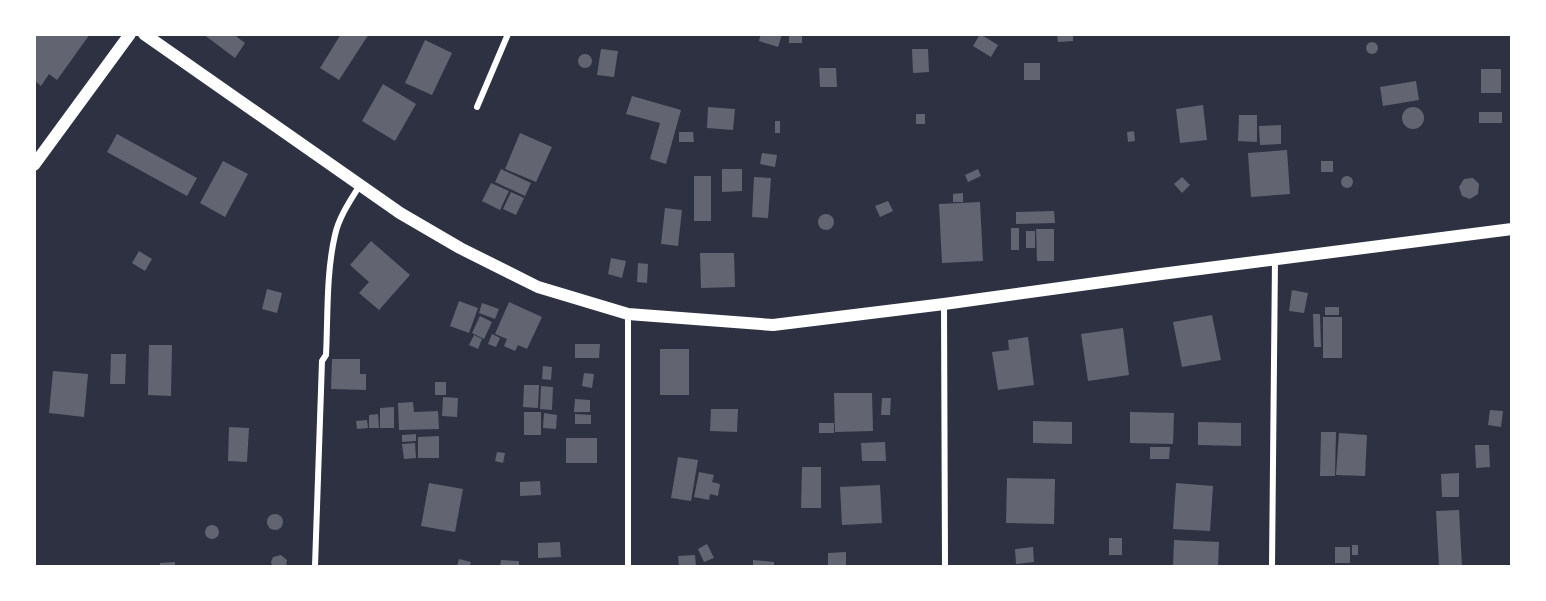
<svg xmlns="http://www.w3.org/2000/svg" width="1546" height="601" viewBox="0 0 1546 601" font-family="'DM Sans',sans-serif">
<rect width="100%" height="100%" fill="#2d3142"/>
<g fill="#626471">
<polygon points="34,34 90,34 57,80 49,74 41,86 34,80"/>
<polygon points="203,34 233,34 245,43 235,58"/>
<polygon points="341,34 369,34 339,80 320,68"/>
<polygon points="761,34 782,34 778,47 759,41"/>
<rect x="789" y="34" width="13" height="9"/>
<polygon points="980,34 998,45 991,57 973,46"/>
<polygon points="1057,34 1073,34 1073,41 1058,42"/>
<polygon points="425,40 452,53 432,95 405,83"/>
<circle cx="1372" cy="48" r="6"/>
<polygon points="601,49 618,51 614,77 597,75"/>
<polygon points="912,49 928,49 929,72 913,73"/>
<circle cx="585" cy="61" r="7"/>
<rect x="1024" y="63" width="16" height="17"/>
<polygon points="819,68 836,68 837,87 820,87"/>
<rect x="1481" y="69" width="20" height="24"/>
<polygon points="1416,81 1419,100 1383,106 1380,87"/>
<polygon points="383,84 416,104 395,141 362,121"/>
<polygon points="632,96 681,110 666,164 650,159 660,123 626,114"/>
<polygon points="1203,105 1207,140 1180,143 1176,109"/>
<circle cx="1413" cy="118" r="11"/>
<polygon points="708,107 735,109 733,130 707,128"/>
<rect x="1479" y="112" width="23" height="11"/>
<rect x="916" y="114" width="9" height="10"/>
<polygon points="1239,115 1257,115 1257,142 1238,141"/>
<rect x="775" y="121" width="5" height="12"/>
<polygon points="1281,125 1281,144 1260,145 1259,126"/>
<polygon points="1134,131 1135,141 1128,142 1127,132"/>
<polygon points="679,132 693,132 694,142 679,142"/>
<polygon points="520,133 552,147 536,182 505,169"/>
<polygon points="117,134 197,178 187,196 107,152"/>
<polygon points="1287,150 1290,194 1251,197 1248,153"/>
<polygon points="762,153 777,155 775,167 760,164"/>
<polygon points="223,161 248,174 225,217 200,203"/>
<rect x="1321" y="161" width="12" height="11"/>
<polygon points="501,169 531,183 525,196 495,182"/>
<polygon points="722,169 742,169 742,191 722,192"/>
<polygon points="978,169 981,176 968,182 965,175"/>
<circle cx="1347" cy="182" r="6"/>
<rect x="694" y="176" width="17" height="45"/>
<polygon points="754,177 771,178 768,218 752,217"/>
<polygon points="1182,177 1190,185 1182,193 1174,184"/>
<polygon points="1473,178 1479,184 1478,194 1470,199 1462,196 1459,187 1464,179"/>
<polygon points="491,183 509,191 500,210 482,201"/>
<polygon points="511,192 524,198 516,215 503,209"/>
<polygon points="963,193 963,202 953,202 953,194"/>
<polygon points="888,201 893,211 880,217 875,206"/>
<polygon points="980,202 983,261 942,263 939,204"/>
<polygon points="665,208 682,210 678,246 661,244"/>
<polygon points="1054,211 1055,223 1016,224 1016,212"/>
<circle cx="826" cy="222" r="8"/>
<rect x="1011" y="228" width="8" height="22"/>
<polygon points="1036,229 1054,229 1054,261 1037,261"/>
<rect x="1026" y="231" width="9" height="17"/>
<polygon points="371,241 410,275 379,310 359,293 369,282 350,265"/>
<polygon points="139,251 152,259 145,271 132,263"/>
<polygon points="700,253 734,253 735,287 701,288"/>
<polygon points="611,258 626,261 622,278 608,274"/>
<polygon points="638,263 648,264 647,283 637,282"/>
<polygon points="267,289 282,293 277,313 262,309"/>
<polygon points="1292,290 1308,293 1304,313 1289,311"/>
<polygon points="459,301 478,308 469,333 450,326"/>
<polygon points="509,302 542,317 527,349 518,345 515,351 504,346 507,339 495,334"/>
<polygon points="482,303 499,309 495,319 479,313"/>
<rect x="1325" y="307" width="14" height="8"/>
<polygon points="1313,314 1320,314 1321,347 1314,347"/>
<polygon points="1212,315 1221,360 1182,367 1173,322"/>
<polygon points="480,316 492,322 484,339 472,333"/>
<rect x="1323" y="317" width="19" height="41"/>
<polygon points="1123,328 1129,375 1088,381 1081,334"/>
<polygon points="492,334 500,338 496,347 488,344"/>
<polygon points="474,335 482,339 478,349 469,345"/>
<polygon points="1028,337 1034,385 998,390 992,352 1009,350 1008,340"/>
<polygon points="575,344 600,344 599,358 575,358"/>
<polygon points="149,345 172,345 171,396 148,395"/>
<rect x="660" y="349" width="29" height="46"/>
<polygon points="111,354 126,354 125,384 110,384"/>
<polygon points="332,359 360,359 360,374 366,374 366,390 331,389"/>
<polygon points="543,366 552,367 551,380 542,379"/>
<polygon points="53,371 88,374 84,417 49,413"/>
<polygon points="584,373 594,374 592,388 582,386"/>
<rect x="435" y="382" width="11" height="13"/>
<polygon points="524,385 539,385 538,408 523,407"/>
<polygon points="541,386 553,387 552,410 540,409"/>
<polygon points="834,393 872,393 873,431 835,432"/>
<polygon points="443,397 458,398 457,417 442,416"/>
<polygon points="882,398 891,398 890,415 881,415"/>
<polygon points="575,399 590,400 590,412 574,412"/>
<polygon points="413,402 414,412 438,411 439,429 399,430 398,403"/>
<polygon points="394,407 394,428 380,428 380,408"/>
<polygon points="711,409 738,409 737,432 710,431"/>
<polygon points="1490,410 1503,411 1501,427 1488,425"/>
<rect x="524" y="412" width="17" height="23"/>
<polygon points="1130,412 1174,413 1173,444 1130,443"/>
<polygon points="544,413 557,415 556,429 543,428"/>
<polygon points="378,414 379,428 369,428 369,415"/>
<polygon points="575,414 591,415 591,424 575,424"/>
<polygon points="367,420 368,428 357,429 356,421"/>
<polygon points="1033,421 1072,422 1072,444 1033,443"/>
<polygon points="1198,422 1241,423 1241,446 1198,445"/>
<rect x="819" y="423" width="15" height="10"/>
<polygon points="229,427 249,428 247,462 228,461"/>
<polygon points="1321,432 1336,432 1335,476 1320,476"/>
<polygon points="1339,433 1367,435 1365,476 1336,475"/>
<polygon points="416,434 416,441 402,442 402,435"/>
<polygon points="439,436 439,458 418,458 418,437"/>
<rect x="566" y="438" width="31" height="25"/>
<polygon points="885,442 886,461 862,461 861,443"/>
<polygon points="415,443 416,458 404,459 402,444"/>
<polygon points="1475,445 1489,445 1490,467 1476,468"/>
<polygon points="1150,447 1170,447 1169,459 1150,459"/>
<polygon points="497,452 505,453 503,463 495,461"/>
<polygon points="678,457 698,460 691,501 671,498"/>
<polygon points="802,467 821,467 821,508 801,508"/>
<polygon points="699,472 714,475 712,482 720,484 718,496 710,494 709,500 694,497"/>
<polygon points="1459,473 1459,497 1442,497 1441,474"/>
<polygon points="1007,478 1055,479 1054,524 1006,523"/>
<polygon points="540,481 541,495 520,496 520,482"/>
<polygon points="429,483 463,489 455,532 421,526"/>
<polygon points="1176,483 1213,486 1210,531 1173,529"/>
<polygon points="880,485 882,523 842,525 840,487"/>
<polygon points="1459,510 1462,566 1439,566 1436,511"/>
<circle cx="275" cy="522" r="8"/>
<circle cx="212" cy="532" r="7"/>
<rect x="1109" y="538" width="13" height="17"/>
<polygon points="1174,540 1219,542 1218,566 1173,566"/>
<polygon points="560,542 561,557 538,558 538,543"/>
<polygon points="707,544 714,558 704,562 698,549"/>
<rect x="1352" y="545" width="6" height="10"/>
<polygon points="1033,547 1034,562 1016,564 1015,549"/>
<rect x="1335" y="547" width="15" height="16"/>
<polygon points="846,552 846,566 828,566 828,553"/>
<polygon points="281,555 287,560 286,566 272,566 271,562 273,557"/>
<polygon points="695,555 696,566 679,566 678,556"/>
<polygon points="459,559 471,562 470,566 457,566"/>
<polygon points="501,560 519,561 519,566 500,566"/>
<polygon points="753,560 774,562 774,566 753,566"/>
<polygon points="175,562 175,566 160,566 160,563"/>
</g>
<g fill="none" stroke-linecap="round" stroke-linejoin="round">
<g stroke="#fff" stroke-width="6">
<polyline points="477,107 508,34"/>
<polyline points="944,304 945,566"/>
<polyline points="628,314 628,566"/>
<path d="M 315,566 L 322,361 L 326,355 C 328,316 326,274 335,235 C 339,217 350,201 360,185"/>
<polyline points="1272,566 1275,259"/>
</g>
<g stroke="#fff" stroke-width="12">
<polyline points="144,34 400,213 460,248 538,287 628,314 773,325 944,304 1161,274 1512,229"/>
<polyline points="34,165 130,34"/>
</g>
</g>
<rect width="1546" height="601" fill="none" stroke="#ffffff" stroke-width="72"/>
</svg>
